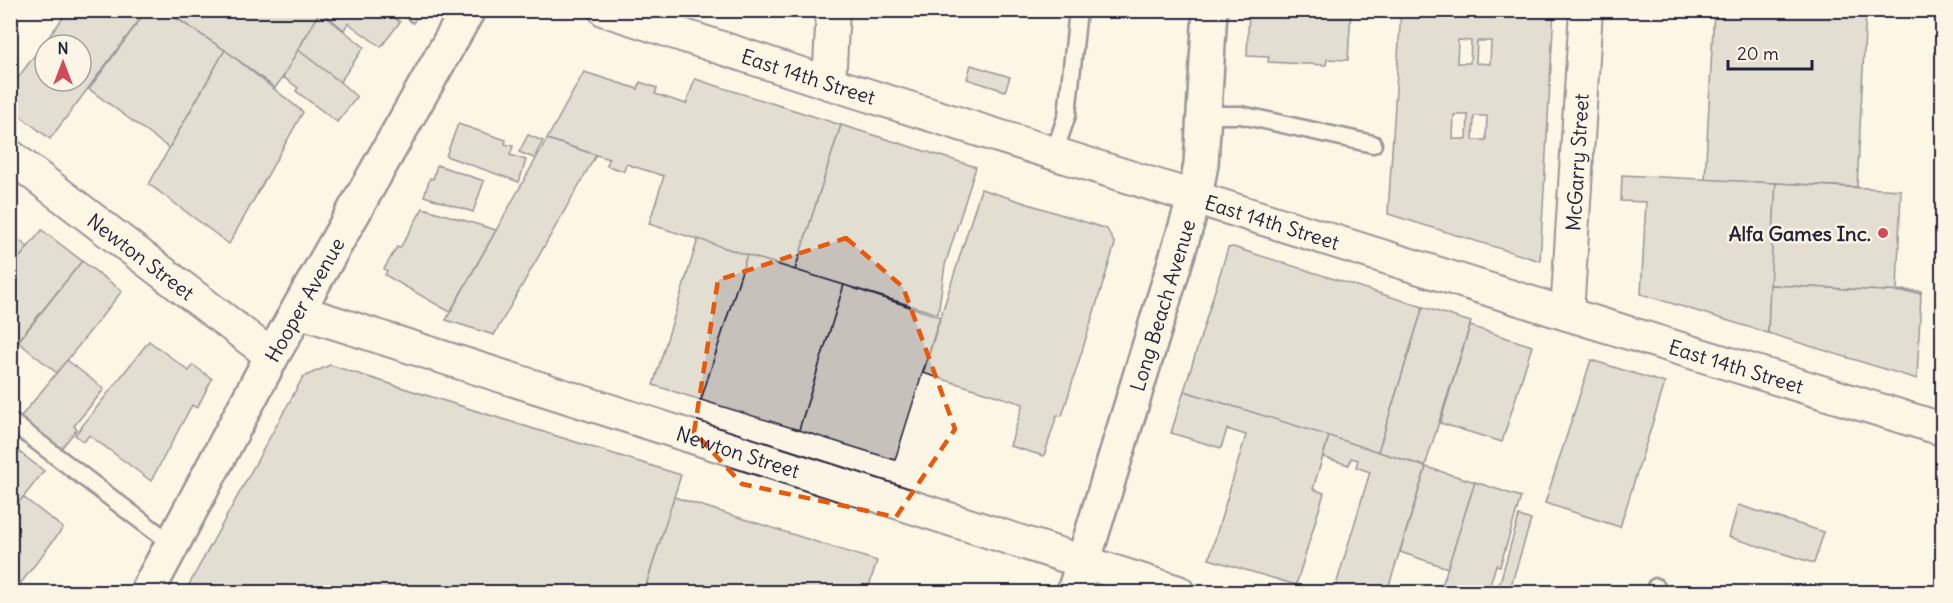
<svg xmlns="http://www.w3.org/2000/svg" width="1953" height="603" viewBox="0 0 1953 603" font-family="Delius,sans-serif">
<rect width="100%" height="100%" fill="#fcf5e5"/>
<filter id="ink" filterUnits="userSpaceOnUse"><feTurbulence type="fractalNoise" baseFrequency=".0167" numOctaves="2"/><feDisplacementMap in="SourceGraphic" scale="12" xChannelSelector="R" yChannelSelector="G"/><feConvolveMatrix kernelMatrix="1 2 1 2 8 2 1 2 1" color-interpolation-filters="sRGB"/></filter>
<g filter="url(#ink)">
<g fill="#c6c1bb" stroke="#22223b" stroke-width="1.5" fill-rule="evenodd">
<path d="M 69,10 L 147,10 L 50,139 L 10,108 L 10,88 ZM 45,45 L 81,45 L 81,81 L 45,81 Z"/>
<polygon points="147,10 164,10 225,50 169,148 89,89"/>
<polygon points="164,10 320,10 283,77 275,88 225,50"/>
<polygon points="320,10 384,10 400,22 381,47 348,23 344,30"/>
<polygon points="396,10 420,10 413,23"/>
<polygon points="1116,10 1149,10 1149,17 1116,15"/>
<polygon points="1249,10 1351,10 1348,60 1327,59 1326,65 1268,62 1269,57 1247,56"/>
<path d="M 1401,10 L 1554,10 L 1540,261 L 1388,214 ZM 1458,40 L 1471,41 L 1470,63 L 1457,63 ZM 1477,41 L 1491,41 L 1490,64 L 1476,63 ZM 1454,115 L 1468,115 L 1467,139 L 1453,139 ZM 1474,116 L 1487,116 L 1486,140 L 1473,140 Z"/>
<polygon points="1714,10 1866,10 1857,187 1705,180"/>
<polygon points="320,12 364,47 340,82 298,50"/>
<polygon points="225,50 303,112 229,244 149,184"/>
<polygon points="298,50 340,82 357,97 337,122 296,91 298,88 283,77"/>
<polygon points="971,65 1010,77 1005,91 967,79"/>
<polygon points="584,72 638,89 640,82 657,88 655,94 686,104 695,79 841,125 795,270 649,224 664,176 626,164 624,171 607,166 609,159 547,139"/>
<polygon points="458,124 506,140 505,144 513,146 510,155 526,160 519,182 446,156"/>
<polygon points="841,125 976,167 945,265 938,314 795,270"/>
<polygon points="528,135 543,141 534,158 519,152"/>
<polygon points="547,139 596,155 494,335 446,320"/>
<polygon points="437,165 484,181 473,212 424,196 430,178 433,179"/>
<polygon points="1622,175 1776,183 1768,333 1641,294 1646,202 1621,201"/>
<polygon points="1776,183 1901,190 1897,290 1921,291 1921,293 1770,285"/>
<polygon points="981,189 1107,229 1115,244 1062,416 1057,415 1044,456 1010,446 1023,404 923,373"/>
<polygon points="423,208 496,230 450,312 385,275 387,271 384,269 397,247 400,248"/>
<polygon points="42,230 82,261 10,351 10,269"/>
<polygon points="10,233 28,247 10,269"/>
<polygon points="698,239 747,255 701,400 653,385"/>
<polygon points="1233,247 1423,307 1378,452 1184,391 1228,248"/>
<polygon points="747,255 844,285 799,430 701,400"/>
<polygon points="82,261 122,291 57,373 18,342"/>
<polygon points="844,285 940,317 895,460 799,430"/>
<polygon points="1770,285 1921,293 1917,379 1768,333"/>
<polygon points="1423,307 1471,322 1425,466 1378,452"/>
<polygon points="1470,326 1532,346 1502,442 1440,423"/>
<polygon points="149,341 189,371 193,365 212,379 197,408 192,405 151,481 89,435 84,442 75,435"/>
<polygon points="67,360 104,389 74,426 77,429 59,451 19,419"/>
<polygon points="1591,360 1665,383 1620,527 1545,503"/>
<polygon points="330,365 681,475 644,592 185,592 303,377"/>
<polygon points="1184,391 1329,436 1313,489 1324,493 1296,585 1209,559 1246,435 1227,429 1221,448 1171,433"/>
<polygon points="1329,436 1426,467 1387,592 1334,592 1370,472 1356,467 1358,460 1351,458 1349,465 1323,457"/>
<polygon points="10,445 44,471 10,514"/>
<polygon points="1426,467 1475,482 1448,568 1400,552"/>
<polygon points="1475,482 1521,497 1500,566 1496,565 1490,585 1495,587 1493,592 1440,592"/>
<polygon points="23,497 63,528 14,592 10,592 10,514"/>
<polygon points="674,497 877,561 867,592 644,592"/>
<polygon points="1738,505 1824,532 1814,563 1729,537"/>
<polygon points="1519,516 1531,520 1509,592 1498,589"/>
</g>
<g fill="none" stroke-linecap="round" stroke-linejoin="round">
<defs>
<g id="service">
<polyline points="1204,115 1241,115 1373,144"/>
<polyline points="1054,153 1067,115 1078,10"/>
<polyline points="10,421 173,545"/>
<polyline points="1654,592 1656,587"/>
</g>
<g id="minor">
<path id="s1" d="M 605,10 L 829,83 L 1567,314 L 1942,429"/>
<polyline points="829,83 833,10"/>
<path id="s2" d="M 10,156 L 272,356"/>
<path id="s3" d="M 298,311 L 1178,592"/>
<path id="s4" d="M 1567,314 L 1586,10"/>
</g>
<g id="tertiary">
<path id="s5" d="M 147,592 L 272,356 L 468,10"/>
<path id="s6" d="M 1074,592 L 1195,197 L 1201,164 L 1210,10"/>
</g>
</defs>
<use href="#service" stroke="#22223b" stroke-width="21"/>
<use href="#minor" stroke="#22223b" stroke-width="36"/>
<use href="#tertiary" stroke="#22223b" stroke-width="38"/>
<use href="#service" stroke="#fcf5e5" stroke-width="16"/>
<use href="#minor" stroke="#fcf5e5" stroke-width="32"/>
<use href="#tertiary" stroke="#fcf5e5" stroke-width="33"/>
</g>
</g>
<path d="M0 0H1953V603H0ZM 846,238 L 903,287 L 955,429 L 896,517 L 742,484 L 694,432 L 718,280 Z" fill="#fcf5e5" fill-opacity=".55" fill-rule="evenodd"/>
<path fill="none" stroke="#e8590c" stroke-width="4.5" stroke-dasharray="12 8" stroke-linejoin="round" d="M 846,238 L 903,287 L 955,429 L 896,517 L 742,484 L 694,432 L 718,280 Z"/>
<circle fill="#d1495b" stroke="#fcf5e5" stroke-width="2" cx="1883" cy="233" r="6"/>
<g text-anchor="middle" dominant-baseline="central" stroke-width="5" stroke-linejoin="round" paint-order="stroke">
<g font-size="20" fill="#22223b" stroke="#fcf5e5">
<text stroke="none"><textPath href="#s1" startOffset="214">East 14th Street</textPath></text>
<text stroke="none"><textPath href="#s4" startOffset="152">McGarry Street</textPath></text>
<text stroke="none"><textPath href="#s1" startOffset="700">East 14th Street</textPath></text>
<text stroke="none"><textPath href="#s2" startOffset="165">Newton Street</textPath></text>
<text stroke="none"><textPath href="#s5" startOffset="332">Hooper Avenue</textPath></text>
<text stroke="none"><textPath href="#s6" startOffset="300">Long Beach Avenue</textPath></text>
<text stroke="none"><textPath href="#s1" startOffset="1186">East 14th Street</textPath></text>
<text stroke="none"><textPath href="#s3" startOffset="462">Newton Street</textPath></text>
</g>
<g font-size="20" font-weight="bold" fill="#22223b" stroke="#fcf5e5" text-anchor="end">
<text x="1871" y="233">Alfa Games Inc.</text>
</g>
</g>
<rect width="1953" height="603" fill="none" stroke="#fcf5e5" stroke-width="36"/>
<rect x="18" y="18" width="1917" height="567" fill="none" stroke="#22223b" stroke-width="2" filter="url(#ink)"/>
<g transform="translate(63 63)"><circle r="28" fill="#fcf5e5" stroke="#a5a1a1" stroke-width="1.5"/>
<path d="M0-4.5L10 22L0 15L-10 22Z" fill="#d1495b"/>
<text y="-9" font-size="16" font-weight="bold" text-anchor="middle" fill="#22223b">N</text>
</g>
<path d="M1728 60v9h84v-9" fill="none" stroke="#22223b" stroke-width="3"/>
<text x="1737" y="60" font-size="18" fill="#22223b" stroke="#fcf5e5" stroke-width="4.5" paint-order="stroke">20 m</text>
</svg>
